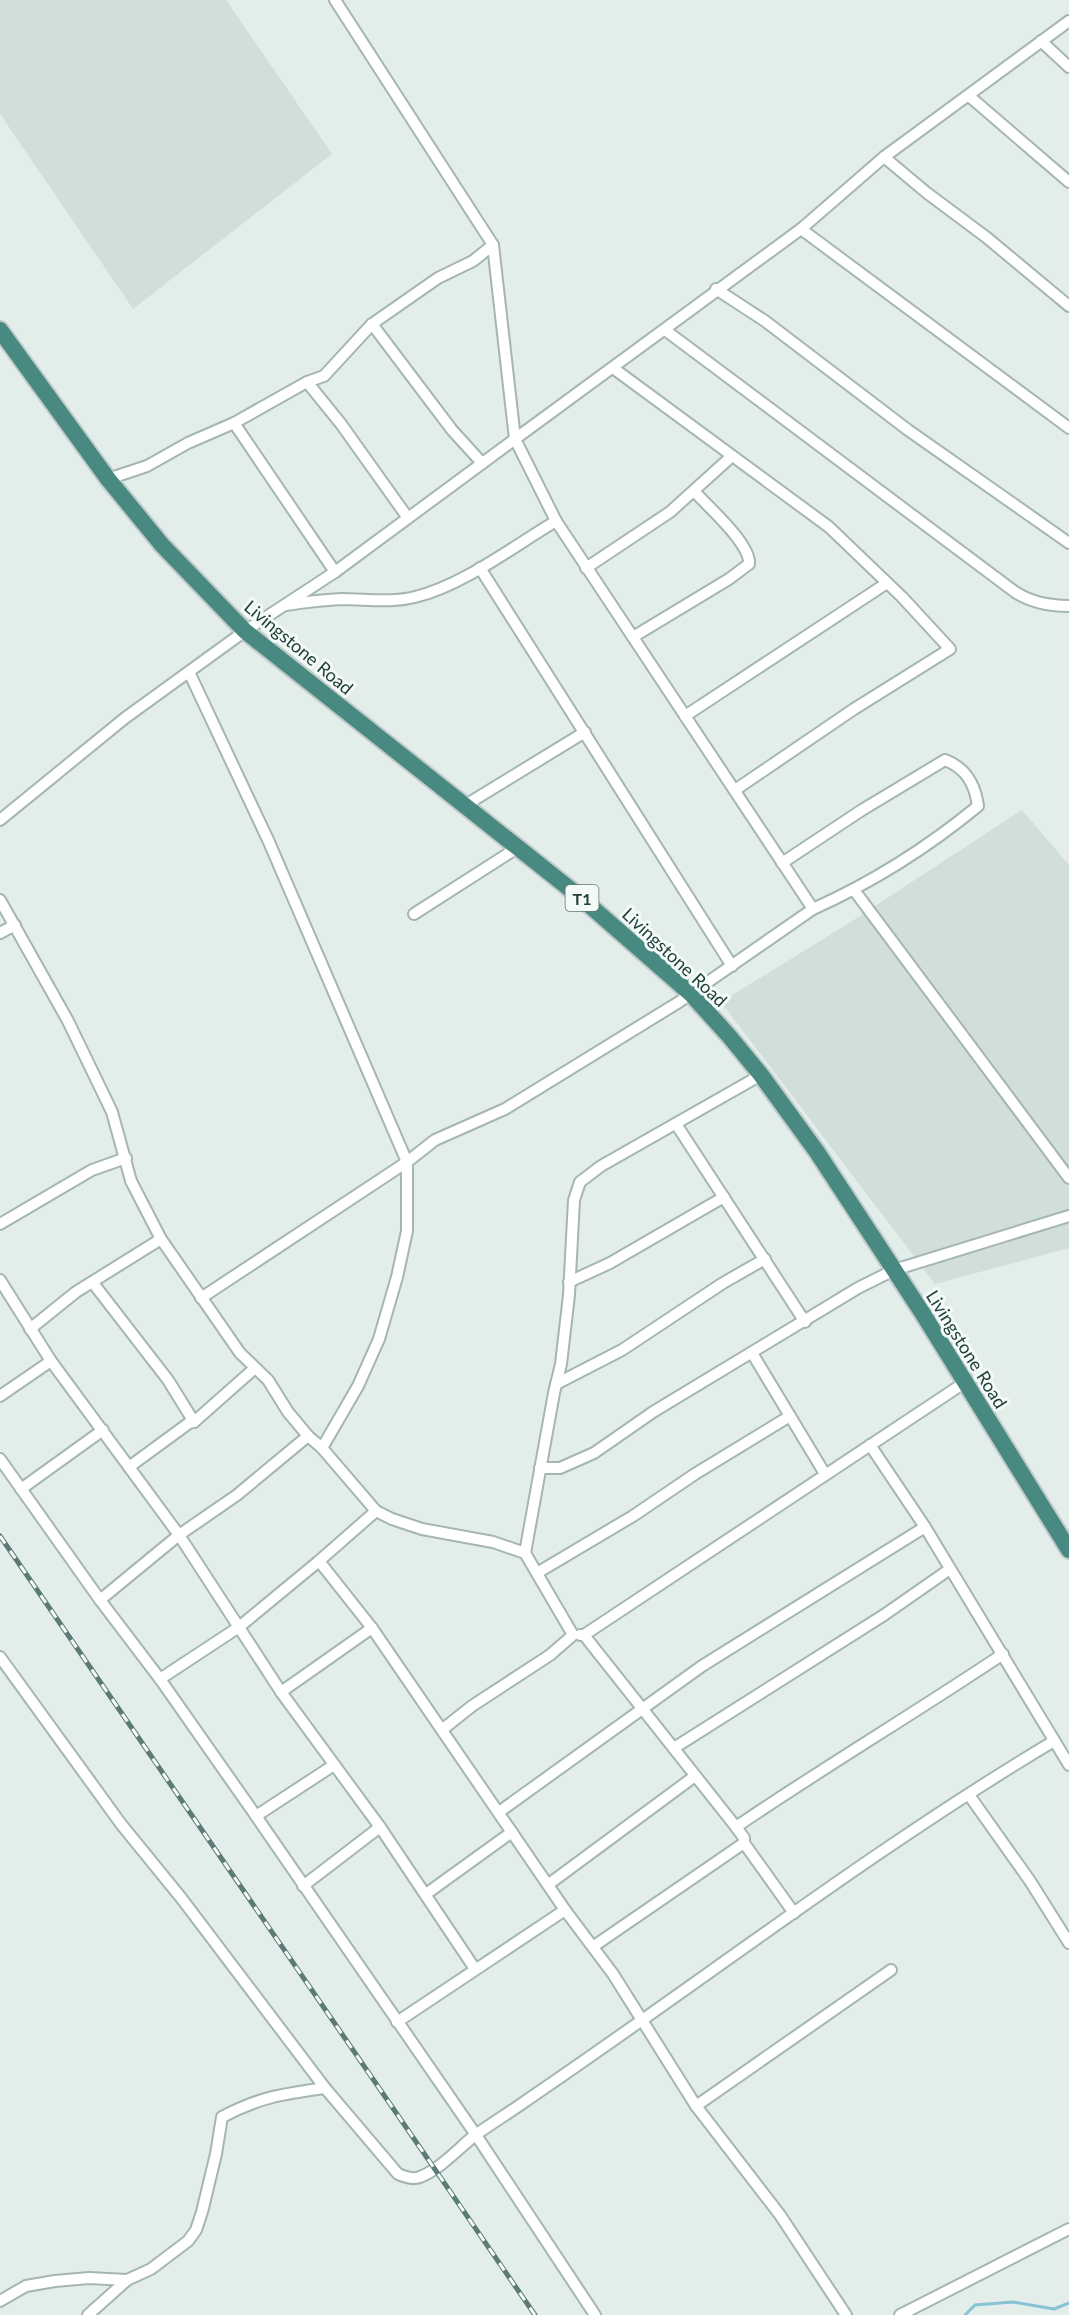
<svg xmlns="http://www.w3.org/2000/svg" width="1069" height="2315" viewBox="0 0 1069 2315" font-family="Lato,sans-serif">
<rect width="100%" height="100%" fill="#e3eeea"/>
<g fill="#d1ded9">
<polygon points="0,0 226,0 332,154 133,309 0,114"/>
<polygon points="1022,810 1069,865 1069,1248 935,1284 721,1002 846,925"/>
</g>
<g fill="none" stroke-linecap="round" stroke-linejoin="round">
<polyline stroke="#88c2d6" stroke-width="3" points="965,2315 975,2305 1013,2302 1054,2309 1069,2303"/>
<defs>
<g id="minor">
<polyline points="335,0 493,245 515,439 801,229 884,157 1069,21"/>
<polyline points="1041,41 1069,67"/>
<polyline points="969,96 1069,182"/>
<polyline points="884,157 927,193 986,237 1069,306"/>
<polyline points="801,229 1069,428"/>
<polyline points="716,289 765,321 908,430 1069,543"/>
<polyline points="372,324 452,430 482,463"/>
<path d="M 665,330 L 1015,592 C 1032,603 1049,606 1069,606"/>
<polyline points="613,368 829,527 902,597 950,649 854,709 735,790"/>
<polyline points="307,382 341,424 408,518"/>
<polyline points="234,423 335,572"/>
<polyline points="108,479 147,466 188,443 234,423 307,382 324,376 372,324 438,278 473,261 493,245"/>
<polyline points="480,568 732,966"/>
<polyline points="586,568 670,512 732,456"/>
<path d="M 286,605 C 305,602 323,600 341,599 C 366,599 391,603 415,597 C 462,586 514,546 556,521"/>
<path d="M 633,637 L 729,579 L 749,564 C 751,544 708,507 694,491"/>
<polyline points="189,672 269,842 407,1162 407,1231 397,1277 379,1339 358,1386 322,1448"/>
<polyline points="685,716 887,583"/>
<polyline points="464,806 585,732"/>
<polyline points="0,820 125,718 245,631 335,572 515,439 556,521 813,909 679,1002 505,1109 435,1140 407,1162 201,1298"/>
<path d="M 782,863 L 862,810 L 945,760 C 966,768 975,784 978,806 C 927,848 873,882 813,909"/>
<polyline points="854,890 1069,1178"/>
<polyline points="0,900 68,1021 112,1112 131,1181 161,1239 240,1353 268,1380 288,1412 308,1436 322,1448 376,1511 392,1519 422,1529 493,1542 525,1553 573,1635 550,1655 472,1706 443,1729"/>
<polyline points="414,914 517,848"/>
<polyline points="0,933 15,925"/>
<polyline points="676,1124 805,1322"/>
<polyline points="0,1224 92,1170 126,1158"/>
<polyline points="0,1280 51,1361 179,1535 281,1692 380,1827 475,1969"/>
<polyline points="569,1282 610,1263 724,1197"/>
<polyline points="93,1283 168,1380 194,1422"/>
<polyline points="30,1329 76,1292 161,1239"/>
<polyline points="752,1353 825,1474"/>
<polyline points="556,1384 622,1350 723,1283 765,1259"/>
<polyline points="0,1396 51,1361"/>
<polyline points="870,1445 925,1527 1069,1765"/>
<polyline points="0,1459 100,1600 160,1679 256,1816 476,2135 595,2315"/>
<polyline points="129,1467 189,1423 194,1422 255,1368"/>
<polyline points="540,1468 560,1468 594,1453 653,1412 858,1288 894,1270 1069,1216"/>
<polyline points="21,1489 103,1430"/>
<polyline points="525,1553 554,1393 561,1364 569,1295 574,1200 580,1182 601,1166 761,1075"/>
<polyline points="319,1561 372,1628 565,1910 613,1974 696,2106 780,2215 846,2315"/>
<polyline points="537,1573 633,1516 695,1474 790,1416"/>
<polyline points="100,1600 179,1535 237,1495 308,1436"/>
<polyline points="580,1635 584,1635 736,1827 744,1838 744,1843 794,1913"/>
<polyline points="584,1635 964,1383"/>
<path d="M 0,1657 L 121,1824 L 182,1899 L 325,2088 L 398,2174 C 405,2177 413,2180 420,2177 C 440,2169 458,2149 474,2136 C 492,2123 512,2111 530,2098 C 705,1979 873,1849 1054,1741"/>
<polyline points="160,1679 239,1627 319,1561 376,1511"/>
<polyline points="281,1692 372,1628"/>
<polyline points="674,1748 884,1615 950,1569"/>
<polyline points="969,1795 1030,1881 1069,1943"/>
<polyline points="499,1812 702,1666 925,1527"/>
<polyline points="256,1816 334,1765"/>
<path d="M 736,1827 C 824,1767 915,1713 1003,1654"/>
<polyline points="549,1884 695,1776"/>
<polyline points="303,1886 380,1827"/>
<polyline points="426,1894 512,1832"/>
<polyline points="594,1946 744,1843"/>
<polyline points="397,2022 565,1910"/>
<polyline points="696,2106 891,1970"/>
<path d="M 0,2301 L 26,2286 L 55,2281 L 89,2278 L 127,2280 L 151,2269 L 188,2241 L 196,2230 L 202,2212 L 216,2154 L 222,2117 C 260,2097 282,2094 325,2088"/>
<polyline points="88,2315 127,2280"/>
<polyline points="900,2315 1069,2229"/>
</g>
<polyline id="trunk" points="0,330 108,479 162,545 245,631 580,897 691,994 729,1036 761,1075 817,1152 923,1314 1069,1550"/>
</defs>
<use href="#minor" stroke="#a5b6b2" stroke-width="14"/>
<use href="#trunk" stroke="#c1cac8" stroke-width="20"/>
<use href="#minor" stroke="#fff" stroke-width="10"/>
<use href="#trunk" stroke="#488a81" stroke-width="16"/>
<defs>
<polyline id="rail" points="0,1536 535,2315"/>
</defs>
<use href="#rail" stroke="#5c7b76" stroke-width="5"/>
<use href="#rail" stroke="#f4faf7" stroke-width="3" stroke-dasharray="9" stroke-linecap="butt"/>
</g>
<g text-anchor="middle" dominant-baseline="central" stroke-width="6" stroke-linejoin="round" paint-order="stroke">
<rect fill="#f4faf7" stroke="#607873" stroke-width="1.5" x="565.5" y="885" width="33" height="26" rx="4.5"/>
<g font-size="16" font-weight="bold" fill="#21403b">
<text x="582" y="898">T1</text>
</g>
<g font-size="18" fill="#21403b" stroke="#f4faf7">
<text transform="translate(299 647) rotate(40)">Livingstone Road</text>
<text transform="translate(675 957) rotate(43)">Livingstone Road</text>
<text transform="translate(967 1349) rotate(58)">Livingstone Road</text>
</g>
</g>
</svg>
